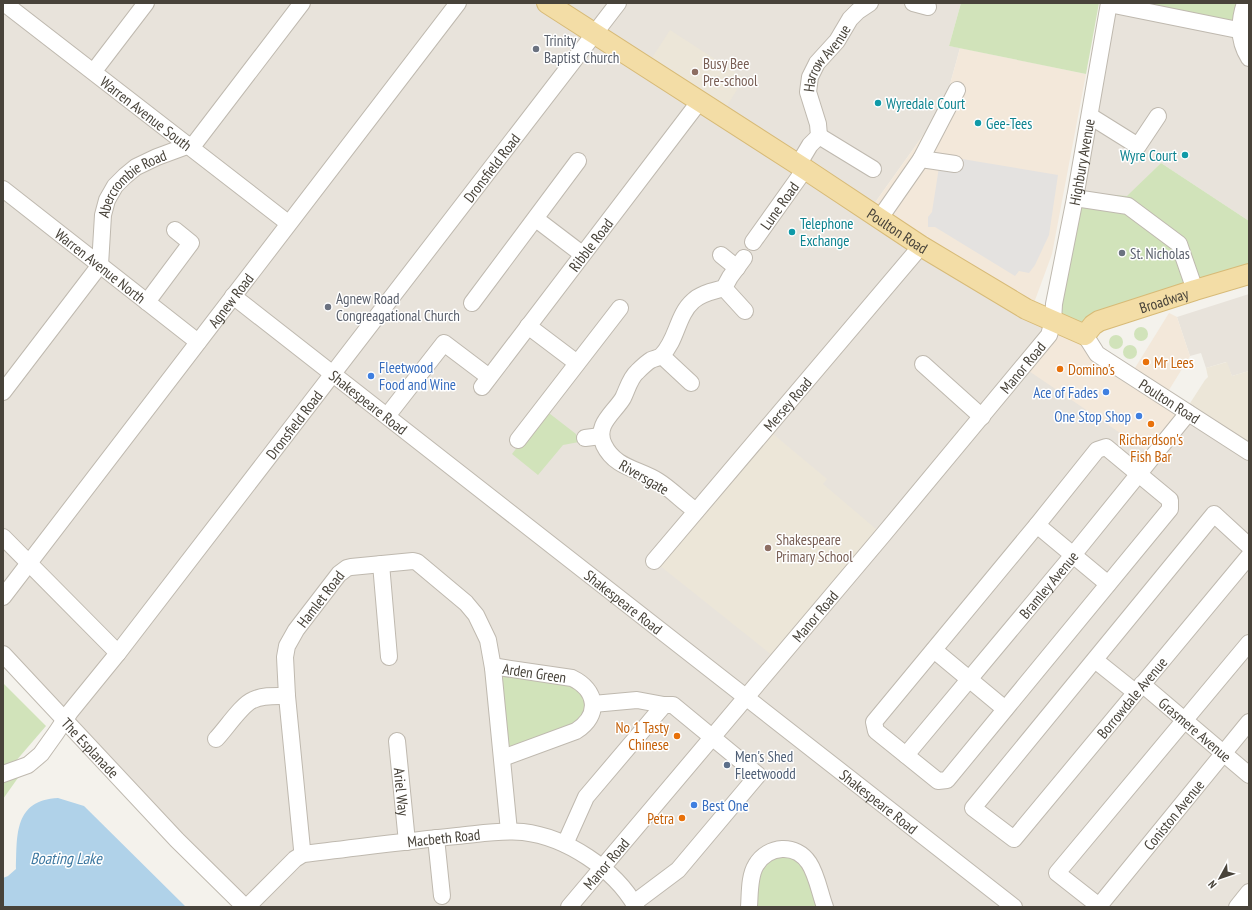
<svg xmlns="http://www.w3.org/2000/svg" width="1252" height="910" viewBox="0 0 1252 910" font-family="'PT Sans Narrow',sans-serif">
<rect width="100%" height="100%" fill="#f4f2ec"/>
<g fill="#e8e3db">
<polygon points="3,3 961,3 949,46 960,48 944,106 869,211 1249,452 1249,907 245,907 3,654"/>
<polygon points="1109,4 1233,29 1249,58 1249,221 1161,163 1126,198 1076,192"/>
<polygon points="1249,294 1249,371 1232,376 1226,362 1206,368 1201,353 1190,356 1177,317"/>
</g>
<g fill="#f3e8da">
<polygon points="960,48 1086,74 1052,254 1031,311 869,211 944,106"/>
<polygon points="1169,313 1177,317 1190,356 1164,398 1188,413 1154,456 1023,367 1053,321 1130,376"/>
</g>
<g fill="#ece6d8">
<polygon points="670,30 744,78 721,116 646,67"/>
<polygon points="1227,362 1232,376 1249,371 1249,452 1185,411 1205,380 1208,377 1206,368"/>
<polygon points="767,429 827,479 823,484 883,535 778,660 654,561"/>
</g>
<g fill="#d1e3ba">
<polygon points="961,3 1099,3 1086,74 949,46"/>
<polygon points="1109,3 1245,3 1240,29"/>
<polygon points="1161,163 1249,221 1249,274 1093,325 1053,321 1076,192 1127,196"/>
<circle cx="1141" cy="334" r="7"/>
<circle cx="1116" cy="342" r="7"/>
<circle cx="1130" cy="352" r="7"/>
<polygon points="545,410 576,434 579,442 563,445 538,475 512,454"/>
<polygon points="498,667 572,678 592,714 508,756"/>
<polygon points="3,683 46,726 15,762 3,765"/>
<polygon points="20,775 3,799 3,781"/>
<polygon points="797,852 825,907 749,907 761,859"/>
</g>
<polygon fill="#e4e2e0" points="932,154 1058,175 1049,235 1035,265 1029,273 1019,271 1015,276 935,227 928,227 928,217 932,212 939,167"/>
<path fill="#b0d2e9" d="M 58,798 L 84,806 L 186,907 L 3,907 L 3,878 L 8,876 L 16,869 C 17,835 14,800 58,798 Z"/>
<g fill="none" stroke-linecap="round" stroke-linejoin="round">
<defs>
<g id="minor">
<path id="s1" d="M 4,3 L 288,223"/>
<polyline points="913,3 928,7"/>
<path d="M 1245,3 C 1239,21 1238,41 1249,58"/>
<polyline points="1109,4 1233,29 1240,29"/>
<polyline points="94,71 146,3"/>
<polyline points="1090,116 1138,146 1158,116"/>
<polyline points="819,136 873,169"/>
<polyline points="921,159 957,90"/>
<path id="s2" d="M 798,165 L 810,145 L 819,136 L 818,124 L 808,92 L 810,77 L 817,63 L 837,41 L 850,19 L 858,11 L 870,3"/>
<path id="s3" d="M 3,189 L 198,342"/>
<polyline points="1075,198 1128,206 1179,244 1195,290"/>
<polyline points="880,218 921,159 955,164"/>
<polyline points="536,219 582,254"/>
<path id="s4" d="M 753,242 L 805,169"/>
<polyline points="721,255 737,268"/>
<polyline points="724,288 745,311"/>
<path id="s5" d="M 233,296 L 1014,907"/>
<polyline points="147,302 191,243 175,230"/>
<polyline points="472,303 578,161"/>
<polyline points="528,326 577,363"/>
<path id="s6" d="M 1085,335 L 1097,354 L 1249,452"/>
<polyline points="662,356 691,383"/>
<polyline points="923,364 982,417"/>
<path id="s7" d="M 482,387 L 699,102"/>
<path id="s8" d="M 3,392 L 100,265 L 103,215 L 107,200 L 115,186 L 125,176 L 136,167 L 157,157 L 195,143 L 302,3"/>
<polyline points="387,416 444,343 489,377"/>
<polyline points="585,438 601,436"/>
<polyline points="518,440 620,308"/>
<polygon points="1106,447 1170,500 1170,509 947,780 938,781 876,731 874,722 1037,525 1097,450"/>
<path d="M 696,511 C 683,502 671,489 658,481 C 639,469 615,468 604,445 C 594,425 614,413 623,398 C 627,390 630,378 637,372 C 642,367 646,363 651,360 C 655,358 660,358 662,355 C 677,340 677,315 693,301 C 701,293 714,291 724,288 L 730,277 L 744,258"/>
<polyline points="1037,525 1108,584"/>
<polyline points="3,537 118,653"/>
<path id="s9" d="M 1249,546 L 1214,514 L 973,808 L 1014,839 L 1249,556"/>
<path id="s10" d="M 654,561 L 921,246"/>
<polyline points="381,564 389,657"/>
<path id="s11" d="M 3,597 L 458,3"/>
<path id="s12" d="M 1249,643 L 1057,873 L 1099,906 L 1249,722"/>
<polyline points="934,650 1005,709"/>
<path id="s13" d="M 3,654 L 177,840 L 245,907"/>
<polyline points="1095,660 1135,692"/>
<path id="s14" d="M 493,668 L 498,667 L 572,678 C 597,690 601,715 576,731 L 508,756 L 502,757"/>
<path id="s15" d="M 1142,684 L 1249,775"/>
<polyline points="593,704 637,700 664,705"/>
<path d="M 216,739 C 225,730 242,704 253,700 C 263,695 276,696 287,696"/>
<path id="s16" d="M 397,741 L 407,842"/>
<path id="s17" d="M 906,755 L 1073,555 L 1188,413"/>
<path id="s18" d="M 3,774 L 28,765 L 41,754 L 56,733 L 70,712 L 118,653 L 618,3"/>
<polyline points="436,838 442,896"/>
<polyline points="565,844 586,797 664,705 673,705 758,775 678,870 634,903"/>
<path id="s19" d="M 303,854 L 302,849 L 287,696 L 285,657 L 287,646 L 296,630 L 339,574 L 347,568 L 351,567 L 413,561 L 417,562 L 466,603 L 476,615 L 488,640 L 493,668 L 509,831"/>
<path id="s20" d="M 247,907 L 295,859 L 303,854 C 355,848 406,841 457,836 C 479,834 502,830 523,832 C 566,837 615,869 636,907"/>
<path id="s21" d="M 569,907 L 883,535 L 1049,335 L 1053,321 L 1054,304 L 1075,198 L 1109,3"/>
<path d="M 749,907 C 750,894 749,876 756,865 C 768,845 796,843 809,863 C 817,875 820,894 825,907"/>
<polyline points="1237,907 1249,892"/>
</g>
<g id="major">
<path id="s22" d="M 547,3 L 805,169 L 921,246 L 1026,309 L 1085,335 L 1093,325 L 1099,321 L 1195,290 L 1249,274"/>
</g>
</defs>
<use href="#minor" stroke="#bfb9af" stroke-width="18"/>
<use href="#major" stroke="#d7ba77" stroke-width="22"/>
<use href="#minor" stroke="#fff" stroke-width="16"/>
<use href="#major" stroke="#f3dda6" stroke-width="20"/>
</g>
<g fill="#6b7280" stroke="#fff" stroke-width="1.5">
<circle cx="536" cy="49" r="4"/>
<circle cx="1122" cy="253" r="4"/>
<circle cx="328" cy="307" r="4"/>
</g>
<g fill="#8d6e63" stroke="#fff" stroke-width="1.5">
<circle cx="695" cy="72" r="4"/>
<circle cx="768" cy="548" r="4"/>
</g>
<g fill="#0f9aa8" stroke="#fff" stroke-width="1.5">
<circle cx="878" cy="103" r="4"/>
<circle cx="978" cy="123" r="4"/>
<circle cx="1185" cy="155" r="4"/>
<circle cx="792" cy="232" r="4"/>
</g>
<g fill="#e8710a" stroke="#fff" stroke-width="1.5">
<circle cx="1146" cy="362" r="4"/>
<circle cx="1060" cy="369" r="4"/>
<circle cx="1151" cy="424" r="4"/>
<circle cx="677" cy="736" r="4"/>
<circle cx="682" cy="818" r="4"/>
</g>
<g fill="#3f7fe0" stroke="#fff" stroke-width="1.5">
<circle cx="371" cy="376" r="4"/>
<circle cx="1106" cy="392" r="4"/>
<circle cx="1139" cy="416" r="4"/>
<circle cx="694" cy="805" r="4"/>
</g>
<circle fill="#5c6f8a" stroke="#fff" stroke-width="1.5" cx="727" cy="765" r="4"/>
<g text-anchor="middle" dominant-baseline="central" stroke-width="3" stroke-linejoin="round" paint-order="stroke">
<g font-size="15" fill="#5b616d" stroke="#fff" text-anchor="start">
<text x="544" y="40">Trinity<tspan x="544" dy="17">Baptist Church</tspan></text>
<text x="1130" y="253">St. Nicholas</text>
<text x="336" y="298">Agnew Road<tspan x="336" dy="17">Congreagational Church</tspan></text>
</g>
<g font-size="15" fill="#48433a" stroke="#fff">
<text stroke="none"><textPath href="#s2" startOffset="121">Harrow Avenue</textPath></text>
<text stroke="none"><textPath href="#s1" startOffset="180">Warren Avenue South</textPath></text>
<text stroke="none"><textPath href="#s21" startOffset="923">Highbury Avenue</textPath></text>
<text stroke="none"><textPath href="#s18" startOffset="783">Dronsfield Road</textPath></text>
<text stroke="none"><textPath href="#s8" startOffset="255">Abercrombie Road</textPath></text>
<text stroke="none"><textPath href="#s4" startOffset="45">Lune Road</textPath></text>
<text stroke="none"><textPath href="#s22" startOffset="418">Poulton Road</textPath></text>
<text stroke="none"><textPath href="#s7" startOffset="179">Ribble Road</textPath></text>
<text stroke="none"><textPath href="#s3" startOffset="124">Warren Avenue North</textPath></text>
<text stroke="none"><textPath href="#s11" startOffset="374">Agnew Road</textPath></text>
<text stroke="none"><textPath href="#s22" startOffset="721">Broadway</textPath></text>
<text stroke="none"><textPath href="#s21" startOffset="705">Manor Road</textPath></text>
<text stroke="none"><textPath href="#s6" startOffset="109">Poulton Road</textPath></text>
<text stroke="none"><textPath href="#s5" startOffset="172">Shakespeare Road</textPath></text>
<text stroke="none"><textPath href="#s10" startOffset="206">Mersey Road</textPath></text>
<text stroke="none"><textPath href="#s18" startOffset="459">Dronsfield Road</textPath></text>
<text transform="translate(644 477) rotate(30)">Riversgate</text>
<text stroke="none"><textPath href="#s17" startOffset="222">Bramley Avenue</textPath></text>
<text stroke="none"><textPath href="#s19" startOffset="267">Hamlet Road</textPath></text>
<text stroke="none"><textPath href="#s5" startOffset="496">Shakespeare Road</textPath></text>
<text stroke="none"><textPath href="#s21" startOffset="381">Manor Road</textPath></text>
<text stroke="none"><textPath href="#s14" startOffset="42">Arden Green</textPath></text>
<text stroke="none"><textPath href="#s9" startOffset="663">Borrowdale Avenue</textPath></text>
<text stroke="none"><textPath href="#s15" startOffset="70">Grasmere Avenue</textPath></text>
<text stroke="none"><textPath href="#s13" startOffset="128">The Esplanade</textPath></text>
<text stroke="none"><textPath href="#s16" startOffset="51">Ariel Way</textPath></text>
<text stroke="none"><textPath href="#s5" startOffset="820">Shakespeare Road</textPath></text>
<text stroke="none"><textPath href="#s12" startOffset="471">Coniston Avenue</textPath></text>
<text stroke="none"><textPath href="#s20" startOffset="219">Macbeth Road</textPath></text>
<text stroke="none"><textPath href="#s21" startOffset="57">Manor Road</textPath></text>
</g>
<g font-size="15" fill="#785e54" stroke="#fff" text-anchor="start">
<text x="703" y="63">Busy Bee<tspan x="703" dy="17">Pre-school</tspan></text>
<text x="776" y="539">Shakespeare<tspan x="776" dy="17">Primary School</tspan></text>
</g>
<g font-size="15" fill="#0d838f" stroke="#fff" text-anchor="start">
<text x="886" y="103">Wyredale Court</text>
<text x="986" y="123">Gee-Tees</text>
<text x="1177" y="155" text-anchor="end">Wyre Court</text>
<text x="800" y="223">Telephone<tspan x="800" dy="17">Exchange</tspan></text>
</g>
<g font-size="15" fill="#c56008" stroke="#fff" text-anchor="start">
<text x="1154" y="362">Mr Lees</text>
<text x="1068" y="369">Domino's</text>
<text x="1151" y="439" text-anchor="middle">Richardson's<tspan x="1151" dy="17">Fish Bar</tspan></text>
<text x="669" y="727" text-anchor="end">No 1 Tasty<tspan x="669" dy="17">Chinese</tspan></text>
<text x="674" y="818" text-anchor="end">Petra</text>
</g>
<g font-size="15" fill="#366cbe" stroke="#fff" text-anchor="start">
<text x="379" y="367">Fleetwood<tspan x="379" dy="17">Food and Wine</tspan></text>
<text x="1098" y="392" text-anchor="end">Ace of Fades</text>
<text x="1131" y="416" text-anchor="end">One Stop Shop</text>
<text x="702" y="805">Best One</text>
</g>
<g font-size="15" fill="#4e5e75" stroke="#fff" text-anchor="start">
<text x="735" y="756">Men's Shed<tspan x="735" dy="17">Fleetwoodd</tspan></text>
</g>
<g font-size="16" font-style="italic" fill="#3d78a1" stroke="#fff">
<text x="66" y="858">Boating Lake</text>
</g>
</g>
<rect width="1252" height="910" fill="none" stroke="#48433a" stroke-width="8"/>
<g transform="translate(1220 878) rotate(230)" stroke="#ffffff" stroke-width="3" paint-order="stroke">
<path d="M0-3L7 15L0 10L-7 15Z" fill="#48433a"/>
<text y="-6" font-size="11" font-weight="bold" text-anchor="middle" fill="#48433a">N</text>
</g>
</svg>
